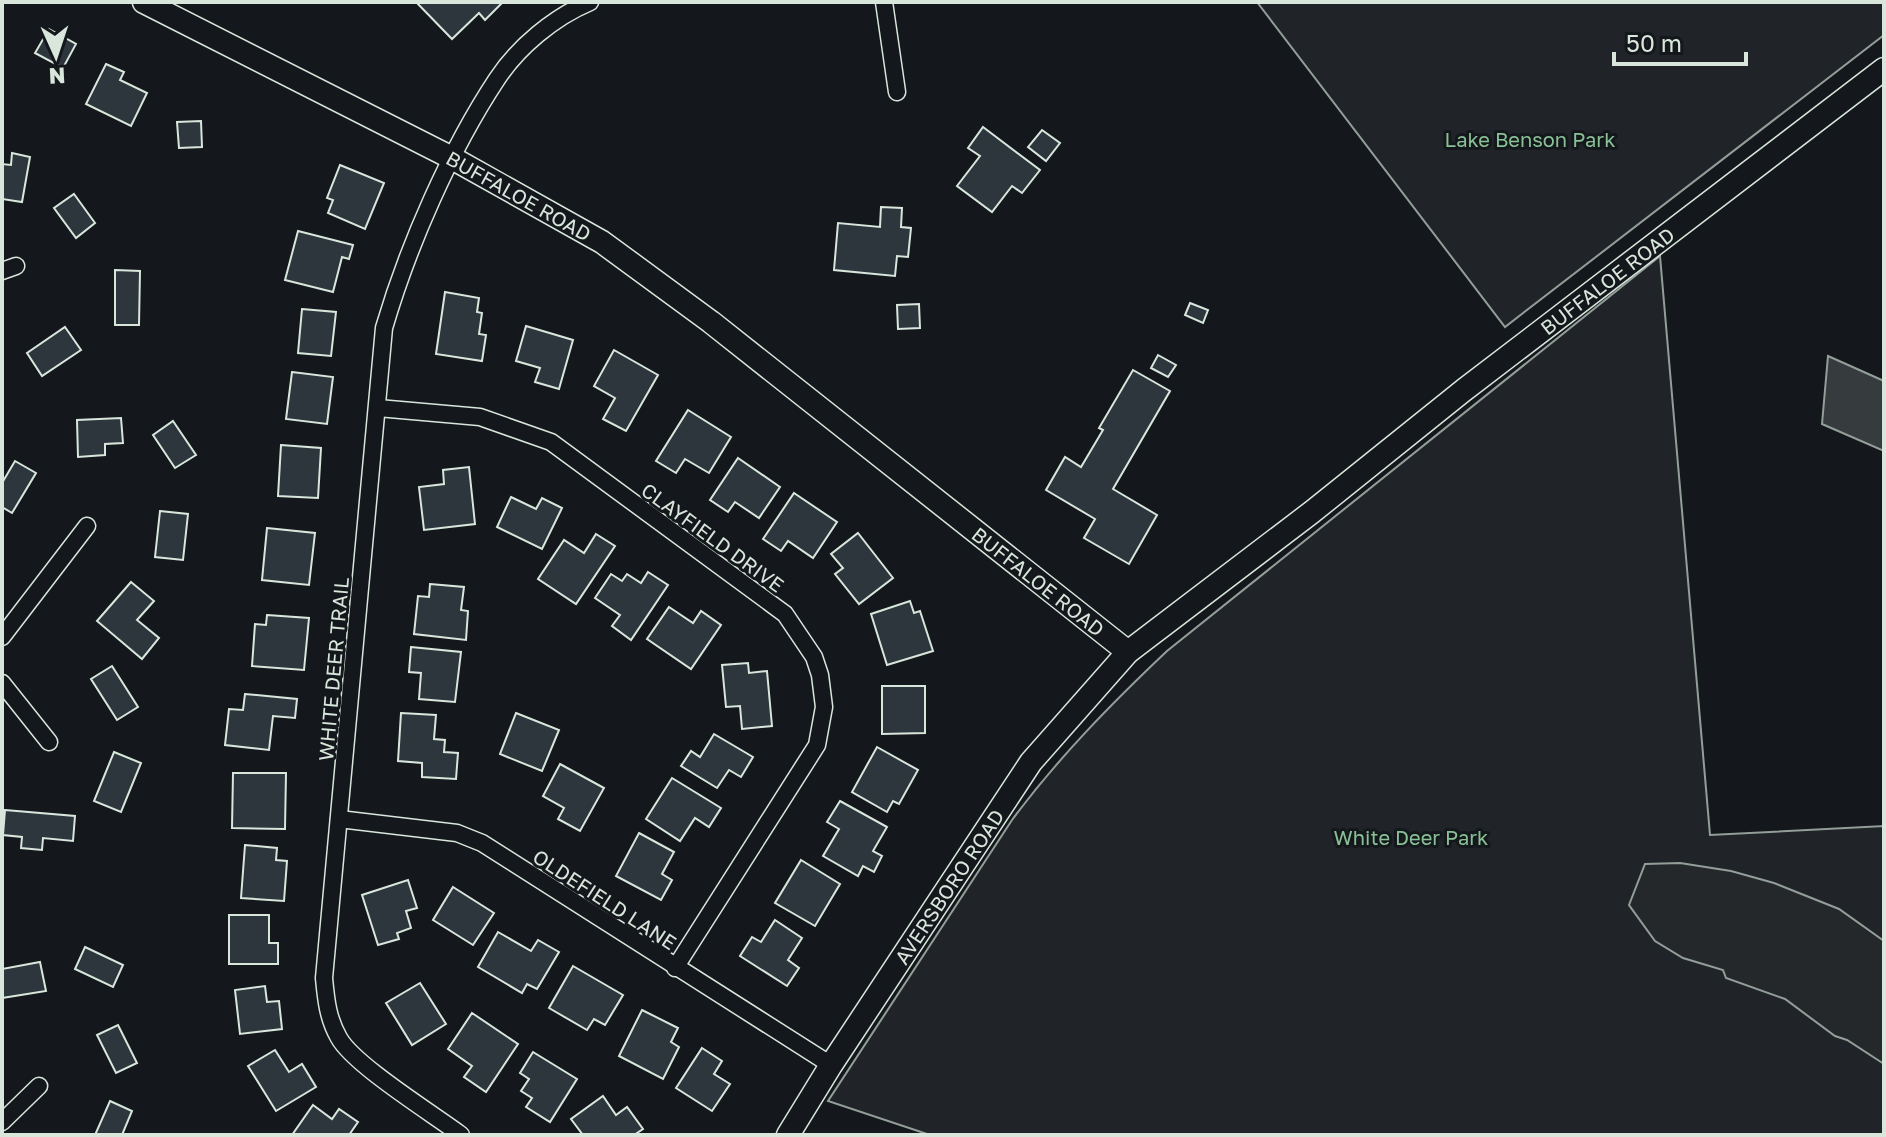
<svg xmlns="http://www.w3.org/2000/svg" width="1886" height="1137" viewBox="0 0 1886 1137" font-family="'Golos Text',sans-serif">
<rect width="100%" height="100%" fill="#14181c"/>
<g fill="#202428" stroke="#939e99" stroke-width="2">
<polygon points="1257,2 1884,2 1884,35 1505,327"/>
<path d="M 1660,256 L 1710,835 L 1884,826 L 1884,1135 L 930,1135 L 828,1101 L 1012,820 C 1058,758 1111,704 1167,651 Z"/>
</g>
<polygon fill="#24282b" stroke="#939e99" stroke-width="2" points="1680,863 1731,871 1774,883 1839,909 1884,941 1884,1064 1847,1040 1835,1036 1785,999 1726,978 1723,970 1683,958 1655,941 1629,905 1645,864"/>
<polygon fill="#363b3e" stroke="#939e99" stroke-width="2" points="1828,356 1884,381 1884,451 1822,424"/>
<g fill="#2c363c" stroke="#d8e6dc" stroke-width="2">
<polygon points="416,2 503,2 485,20 479,13 452,39"/>
<polygon points="49,29 76,44 63,68 35,53"/>
<polygon points="106,64 124,72 120,80 147,93 131,126 86,104"/>
<polygon points="201,121 202,147 179,148 177,122"/>
<polygon points="983,127 1040,170 1022,193 1012,186 992,212 957,186 980,156 968,148"/>
<polygon points="1042,130 1060,143 1046,161 1028,147"/>
<polygon points="12,153 30,157 22,202 2,199 2,164 11,165"/>
<polygon points="340,165 384,183 365,229 328,213 333,200 327,198"/>
<polygon points="74,194 95,223 76,238 54,208"/>
<polygon points="881,207 902,208 901,227 911,228 908,257 897,256 895,276 834,270 838,223 880,227"/>
<polygon points="298,231 353,245 349,259 342,257 333,292 285,280"/>
<polygon points="115,270 140,271 139,325 115,325"/>
<polygon points="445,292 479,298 477,312 482,313 479,334 486,335 482,361 436,354"/>
<polygon points="1190,303 1208,310 1203,323 1185,315"/>
<polygon points="919,304 920,328 898,329 897,305"/>
<polygon points="302,309 336,312 331,356 298,353"/>
<polygon points="526,326 573,340 559,389 535,382 540,368 516,361"/>
<polygon points="65,327 81,350 42,376 27,353"/>
<polygon points="614,350 658,375 626,431 603,419 615,398 594,386"/>
<polygon points="1158,355 1176,365 1168,377 1151,368"/>
<polygon points="1133,370 1170,391 1113,489 1157,515 1129,564 1084,538 1095,519 1046,490 1065,457 1081,467 1103,430 1099,428"/>
<polygon points="292,372 333,377 327,424 286,419"/>
<polygon points="688,410 731,437 709,473 685,459 676,473 656,461"/>
<polygon points="121,418 123,443 105,444 105,455 78,457 77,420"/>
<polygon points="173,421 196,455 175,468 153,435"/>
<polygon points="281,445 321,448 318,498 278,496"/>
<polygon points="738,458 780,487 759,518 735,502 728,512 710,500"/>
<polygon points="15,461 36,473 12,513 2,507 2,483"/>
<polygon points="469,467 475,524 424,530 419,487 444,484 443,470"/>
<polygon points="794,493 837,522 813,558 788,541 781,551 763,539"/>
<polygon points="511,497 536,509 542,498 562,508 542,549 497,527"/>
<polygon points="160,511 188,514 183,560 155,557"/>
<polygon points="267,528 315,533 309,585 262,580"/>
<polygon points="858,533 893,578 859,604 835,574 843,568 831,554"/>
<polygon points="596,534 615,546 576,604 538,579 564,540 584,553"/>
<polygon points="648,572 668,585 631,640 612,626 620,615 595,598 611,574 622,581 627,574 641,583"/>
<polygon points="131,582 154,601 137,620 159,638 142,659 97,621"/>
<polygon points="430,584 464,587 461,610 468,611 466,640 414,634 418,596 429,597"/>
<polygon points="910,601 914,613 920,611 933,651 887,665 871,614"/>
<polygon points="669,607 693,623 701,611 721,625 691,669 647,639"/>
<polygon points="267,615 309,618 304,670 252,666 255,624 266,625"/>
<polygon points="411,647 461,652 455,702 419,699 421,673 409,672"/>
<polygon points="748,663 749,673 767,671 772,726 742,729 740,706 726,707 722,665"/>
<polygon points="112,666 138,707 117,720 91,679"/>
<polygon points="882,686 925,686 925,733 882,734"/>
<polygon points="245,694 297,699 295,718 273,716 269,750 225,745 229,709 243,710"/>
<polygon points="401,713 436,715 434,739 445,740 444,752 458,753 456,779 422,777 422,763 398,761"/>
<polygon points="516,713 559,730 542,771 500,754"/>
<polygon points="714,734 753,757 741,777 729,770 717,788 681,766 691,751 700,757"/>
<polygon points="877,747 918,770 899,804 893,801 887,812 852,792"/>
<polygon points="114,752 141,763 121,812 94,801"/>
<polygon points="560,764 604,788 580,831 558,819 564,808 543,796"/>
<polygon points="233,773 286,773 285,829 232,828"/>
<polygon points="672,778 721,808 709,827 695,818 680,841 646,819"/>
<polygon points="840,801 887,827 873,851 882,856 874,872 863,866 858,876 823,856 839,829 827,822"/>
<polygon points="5,810 75,816 73,841 43,838 42,850 21,848 22,837 3,835"/>
<polygon points="639,833 674,852 662,874 672,880 661,900 616,876"/>
<polygon points="245,845 277,848 276,860 287,861 284,901 241,898"/>
<polygon points="801,860 840,884 815,926 775,903"/>
<polygon points="408,880 417,908 406,911 411,928 397,933 399,939 378,945 362,895"/>
<polygon points="453,887 494,913 473,945 433,920"/>
<polygon points="229,915 269,915 269,943 278,943 278,964 229,964"/>
<polygon points="775,920 802,938 788,960 799,968 787,986 740,956 752,937 761,942"/>
<polygon points="498,932 531,951 538,940 559,952 537,989 527,984 522,993 478,967"/>
<polygon points="85,947 123,965 113,987 75,969"/>
<polygon points="40,962 46,991 2,998 2,969"/>
<polygon points="573,966 623,995 605,1025 594,1019 587,1030 549,1008"/>
<polygon points="420,983 446,1024 412,1045 386,1003"/>
<polygon points="265,986 267,1002 279,1001 282,1029 240,1034 235,990"/>
<polygon points="642,1010 678,1028 671,1042 679,1047 663,1079 619,1056"/>
<polygon points="472,1013 518,1044 486,1092 464,1077 472,1066 448,1049"/>
<polygon points="118,1025 137,1063 116,1073 97,1035"/>
<polygon points="702,1048 722,1061 714,1074 730,1084 712,1111 676,1088"/>
<polygon points="275,1050 289,1072 302,1064 316,1087 276,1111 248,1066"/>
<polygon points="533,1052 577,1079 550,1122 526,1107 532,1098 521,1091 529,1079 520,1073"/>
<polygon points="603,1096 616,1115 627,1107 643,1129 634,1135 583,1135 571,1119"/>
<polygon points="110,1101 132,1111 122,1135 95,1135"/>
<polygon points="313,1105 332,1119 339,1109 358,1122 349,1135 292,1135"/>
</g>
<g fill="none" stroke-linecap="round" stroke-linejoin="round">
<defs>
<g id="street">
<polyline points="884,2 897,92"/>
<polyline points="2,271 16,266"/>
<polyline points="378,408 480,417 551,442 785,614 814,657 820,675 824,707 817,745 675,968"/>
<polyline points="2,637 87,526"/>
<polyline points="2,683 49,742"/>
<polyline points="339,819 457,833 482,843 831,1065"/>
<polyline points="2,1122 39,1086"/>
<path d="M 461,1135 C 433,1114 354,1065 339,1038 C 328,1019 326,1000 324,978 L 384,328 C 408,246 450,150 497,79 C 518,47 554,17 590,2"/>
</g>
<g id="secondary">
<path id="s1" d="M 144,2 L 452,158 L 602,242 L 711,322 L 1128,652"/>
<path id="s2" d="M 788,1135 L 831,1065 L 1031,762 L 1128,652 L 1312,512 L 1464,390 L 1884,69"/>
</g>
</defs>
<use href="#street" stroke="#d8e6dc" stroke-width="19"/>
<use href="#secondary" stroke="#d8e6dc" stroke-width="25"/>
<use href="#street" stroke="#14181c" stroke-width="16"/>
<use href="#secondary" stroke="#14181c" stroke-width="22"/>
</g>
<g text-anchor="middle" dominant-baseline="central" stroke-width="6" stroke-linejoin="round" paint-order="stroke">
<g font-size="20" fill="#8ac095" stroke="#14181c">
<text x="1530" y="139">Lake Benson Park</text>
<text x="1411" y="837">White Deer Park</text>
</g>
<g font-size="20" fill="#d8e6dc" stroke="#14181c">
<text stroke="none"><textPath href="#s1" startOffset="422">BUFFALOE ROAD</textPath></text>
<text stroke="none"><textPath href="#s2" startOffset="1198">BUFFALOE ROAD</textPath></text>
<text transform="translate(713 537) rotate(36)">CLAYFIELD DRIVE</text>
<text stroke="none"><textPath href="#s1" startOffset="1070">BUFFALOE ROAD</textPath></text>
<text transform="translate(333 669) rotate(-85)">WHITE DEER TRAIL</text>
<text stroke="none"><textPath href="#s2" startOffset="296">AVERSBORO ROAD</textPath></text>
<text transform="translate(605 899) rotate(33)">OLDEFIELD LANE</text>
</g>
</g>
<rect width="1886" height="1137" fill="none" stroke="#d8e6dc" stroke-width="8"/>
<g transform="translate(56 56) rotate(177)" stroke="#14181c" stroke-width="6" paint-order="stroke">
<path d="M0-6L14 30L0 20L-14 30Z" fill="#d8e6dc"/>
<text y="-12" font-size="22" font-weight="bold" text-anchor="middle" fill="#d8e6dc">N</text>
</g>
<path d="M1614 52v12h132v-12" fill="none" stroke="#d8e6dc" stroke-width="4"/>
<text x="1626" y="52" font-size="24" fill="#d8e6dc" stroke="#14181c" stroke-width="6" paint-order="stroke">50 m</text>
</svg>
